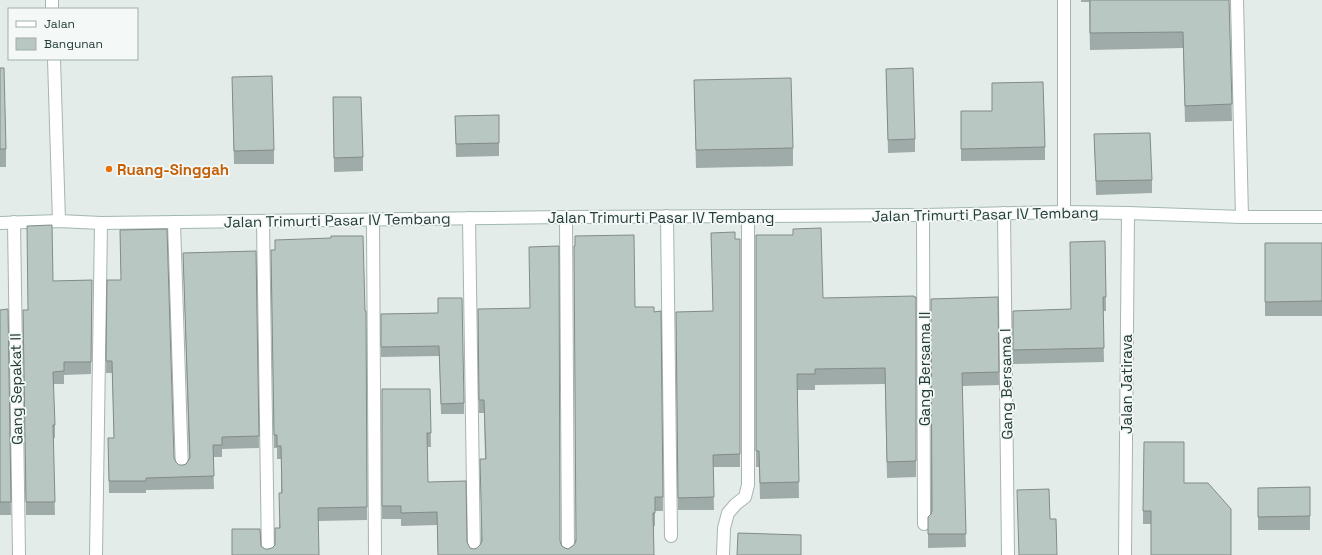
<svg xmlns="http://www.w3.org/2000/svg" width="1322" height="555" viewBox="0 0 1322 555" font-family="'Space Grotesk',sans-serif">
<rect width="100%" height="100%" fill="#e4ecea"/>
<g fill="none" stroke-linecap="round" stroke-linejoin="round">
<defs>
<g id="street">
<polyline points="52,0 52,9"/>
<polyline points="1064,0 1064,212"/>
<polyline points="1237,0 1242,217"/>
<polyline points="54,59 59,221"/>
<polyline points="1004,213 1008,555"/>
<polyline points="923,215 924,524"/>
<polyline points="667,216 671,536"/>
<polyline points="566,217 568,555"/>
<polyline points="469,218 474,555"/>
<polyline points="373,220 375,555"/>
<polyline points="263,221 268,555"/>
<polyline points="14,222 19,555"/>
<polyline points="174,222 182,470"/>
<polyline points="96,555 101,223"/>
<polyline points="723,555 724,528 728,513 736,504 745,497 748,485 748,216"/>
<polyline points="1125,555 1128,213"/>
</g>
<polyline id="secondary" points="0,223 59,221 101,223 566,217 923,215 1064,212 1128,213 1242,217 1322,217"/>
</defs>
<use href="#street" stroke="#a7b4b1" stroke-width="14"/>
<use href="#secondary" stroke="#a3b7b2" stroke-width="14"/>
<use href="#street" stroke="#fff" stroke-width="12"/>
<use href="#secondary" stroke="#fff" stroke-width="12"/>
</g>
<g fill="#9faba8">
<polygon points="1081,0 1229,0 1232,121 1185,122 1183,48 1090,50 1089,2 1081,2"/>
<polygon points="0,68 6,149 6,167 0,167"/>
<polygon points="886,69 915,139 915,152 888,153"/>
<polygon points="232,77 274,150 274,164 234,164"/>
<polygon points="694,80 793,148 793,166 696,168"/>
<polygon points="992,83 1045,147 1045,160 961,161 961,111 992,111"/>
<polygon points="333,97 363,157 363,171 334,172"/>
<polygon points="455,116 499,143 499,156 456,157"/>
<polygon points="1094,134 1152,180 1152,193 1096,195"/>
<polygon points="120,230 174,458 176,462 179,465 183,465 186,464 189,458 183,253 256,251 259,448 222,449 222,457 213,457 214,489 146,490 146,493 109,493 108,438 114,438 112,373 106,373 107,280 121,280"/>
<polygon points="711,233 735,239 740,239 740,467 713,467 714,510 678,510 676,312 713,311"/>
<polygon points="756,235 823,298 916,297 916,477 887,478 885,384 815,385 815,390 797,390 799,498 760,499 759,467 756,467"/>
<polygon points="1105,241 1106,311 1103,311 1104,362 1013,364 1013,311 1071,309"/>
<rect x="1265" y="243" width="57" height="73"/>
<polygon points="271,263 366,311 367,520 318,521 319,555 232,555 232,529 261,546 265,549 268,549 272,548 275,545 279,528 281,493 281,459 277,459 277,448 274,448"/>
<polygon points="92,280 91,374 64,375 64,384 53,384 55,425 55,438 53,438 55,515 26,515 23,310 28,310 53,281"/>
<polygon points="998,297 999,385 962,386 966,547 928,548 928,517 931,514 931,299"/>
<polygon points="635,307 654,312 661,311 663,511 655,511 655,526 654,526 654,555 438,555 437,525 401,526 401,519 382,519 382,389 430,389 431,447 427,447 428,482 470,548 474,549 477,548 480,545 481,542 485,459 484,413 479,413 478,309 562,546 565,548 568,549 574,545"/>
<polygon points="8,309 11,515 0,515 0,310"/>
<polygon points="438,313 464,403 464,414 441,414 439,356 381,357 381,314"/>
<polygon points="1184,483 1151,524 1143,524 1143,511"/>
<polygon points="1310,487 1310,530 1258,530 1258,488"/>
</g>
<g fill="#b9c7c3" stroke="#828b88">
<polygon points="1090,0 1229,0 1232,104 1185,106 1183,32 1090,33"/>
<polygon points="0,68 4,68 6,149 0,149"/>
<polygon points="913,68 915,139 888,140 886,69"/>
<polygon points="272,76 274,150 234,151 232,77"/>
<polygon points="791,78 793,148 696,150 694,80"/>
<polygon points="1043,82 1045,147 961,149 961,111 992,111 992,83"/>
<polygon points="333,97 361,97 363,157 334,158"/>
<polygon points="499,115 499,143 456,144 455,116"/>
<polygon points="1150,133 1152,180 1096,181 1094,134"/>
<polygon points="52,225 53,281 92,280 91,362 64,362 64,371 53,372 55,425 53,425 55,502 26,502 23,310 28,310 27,226"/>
<polygon points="821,228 823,298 914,296 914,297 916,297 916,461 887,462 885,368 815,369 815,374 797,374 799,482 760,483 759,451 756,451 756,235 793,235 793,229"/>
<polygon points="167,229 174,458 176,462 179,465 183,465 186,464 190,458 183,253 256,251 259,436 222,437 222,445 213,445 214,476 146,478 146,481 109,481 108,438 114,438 112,361 106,361 107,280 121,280 120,230"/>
<polygon points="735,232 735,239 740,239 740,454 713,455 714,497 678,498 676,312 713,311 711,233"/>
<polygon points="634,235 635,307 654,307 654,312 661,311 663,497 655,497 655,513 653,513 654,555 438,555 437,512 401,513 401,506 382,506 382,389 430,389 431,433 427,433 428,482 466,481 467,542 470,548 474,549 477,548 480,545 482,541 480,459 486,459 484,400 479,400 478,309 530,308 529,247 559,246 560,541 562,546 565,548 568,549 574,545 576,541 574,246 575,246 575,236"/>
<polygon points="331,236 363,236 365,311 366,311 367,507 318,508 319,555 232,555 232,529 260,529 261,546 265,549 268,549 272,548 275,545 275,528 280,528 279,493 282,493 281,446 277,446 277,435 274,435 271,250 275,250 275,240 331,238"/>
<polygon points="1105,241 1106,297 1103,297 1104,348 1013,350 1013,311 1071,309 1070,242"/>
<polygon points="1265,243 1322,243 1322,301 1265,302"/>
<polygon points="998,297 999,372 962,373 966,534 928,534 928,517 931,514 932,511 931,299"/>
<polygon points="438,298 462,298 464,403 441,404 439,346 381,347 381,314 438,313"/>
<polygon points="8,309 11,502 0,502 0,310"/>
<polygon points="1144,442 1184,442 1184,483 1208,483 1231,509 1231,555 1151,555 1151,511 1143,511"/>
<polygon points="1310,487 1310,516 1258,517 1258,488"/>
<polygon points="1049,489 1050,519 1056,519 1057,555 1019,555 1017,490"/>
<polygon points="738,533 801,535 801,555 737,555"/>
</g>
<circle fill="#e8710a" stroke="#f4f9f7" stroke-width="1.5" cx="109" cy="169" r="4"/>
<g text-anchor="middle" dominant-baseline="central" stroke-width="3.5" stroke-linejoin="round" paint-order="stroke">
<g font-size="15" font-weight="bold" fill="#c56008" stroke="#f4f9f7" text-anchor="start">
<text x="117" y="169">Ruang-Singgah</text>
</g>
<g font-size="15" fill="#253d39" stroke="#f4f9f7">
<text transform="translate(985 214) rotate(-1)">Jalan Trimurti Pasar IV Tembang</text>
<text x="661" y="217">Jalan Trimurti Pasar IV Tembang</text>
<text transform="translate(337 220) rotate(-1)">Jalan Trimurti Pasar IV Tembang</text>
<text transform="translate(924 369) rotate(-90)">Gang Bersama II</text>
<text transform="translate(1006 384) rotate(-91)">Gang Bersama I</text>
<text transform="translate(1126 384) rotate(-90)">Jalan Jatirava</text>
<text transform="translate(16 389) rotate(-91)">Gang Sepakat II</text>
</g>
</g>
<rect x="8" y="8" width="130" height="52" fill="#f4f9f7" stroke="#a1aeab"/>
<rect x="16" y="21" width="20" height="6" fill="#ffffff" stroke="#a1aeab"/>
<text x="44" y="28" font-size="12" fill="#253d39">Jalan</text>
<rect x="16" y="38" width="20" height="12" fill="#b9c7c3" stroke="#a1aeab"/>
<text x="44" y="48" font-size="12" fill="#253d39">Bangunan</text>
</svg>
